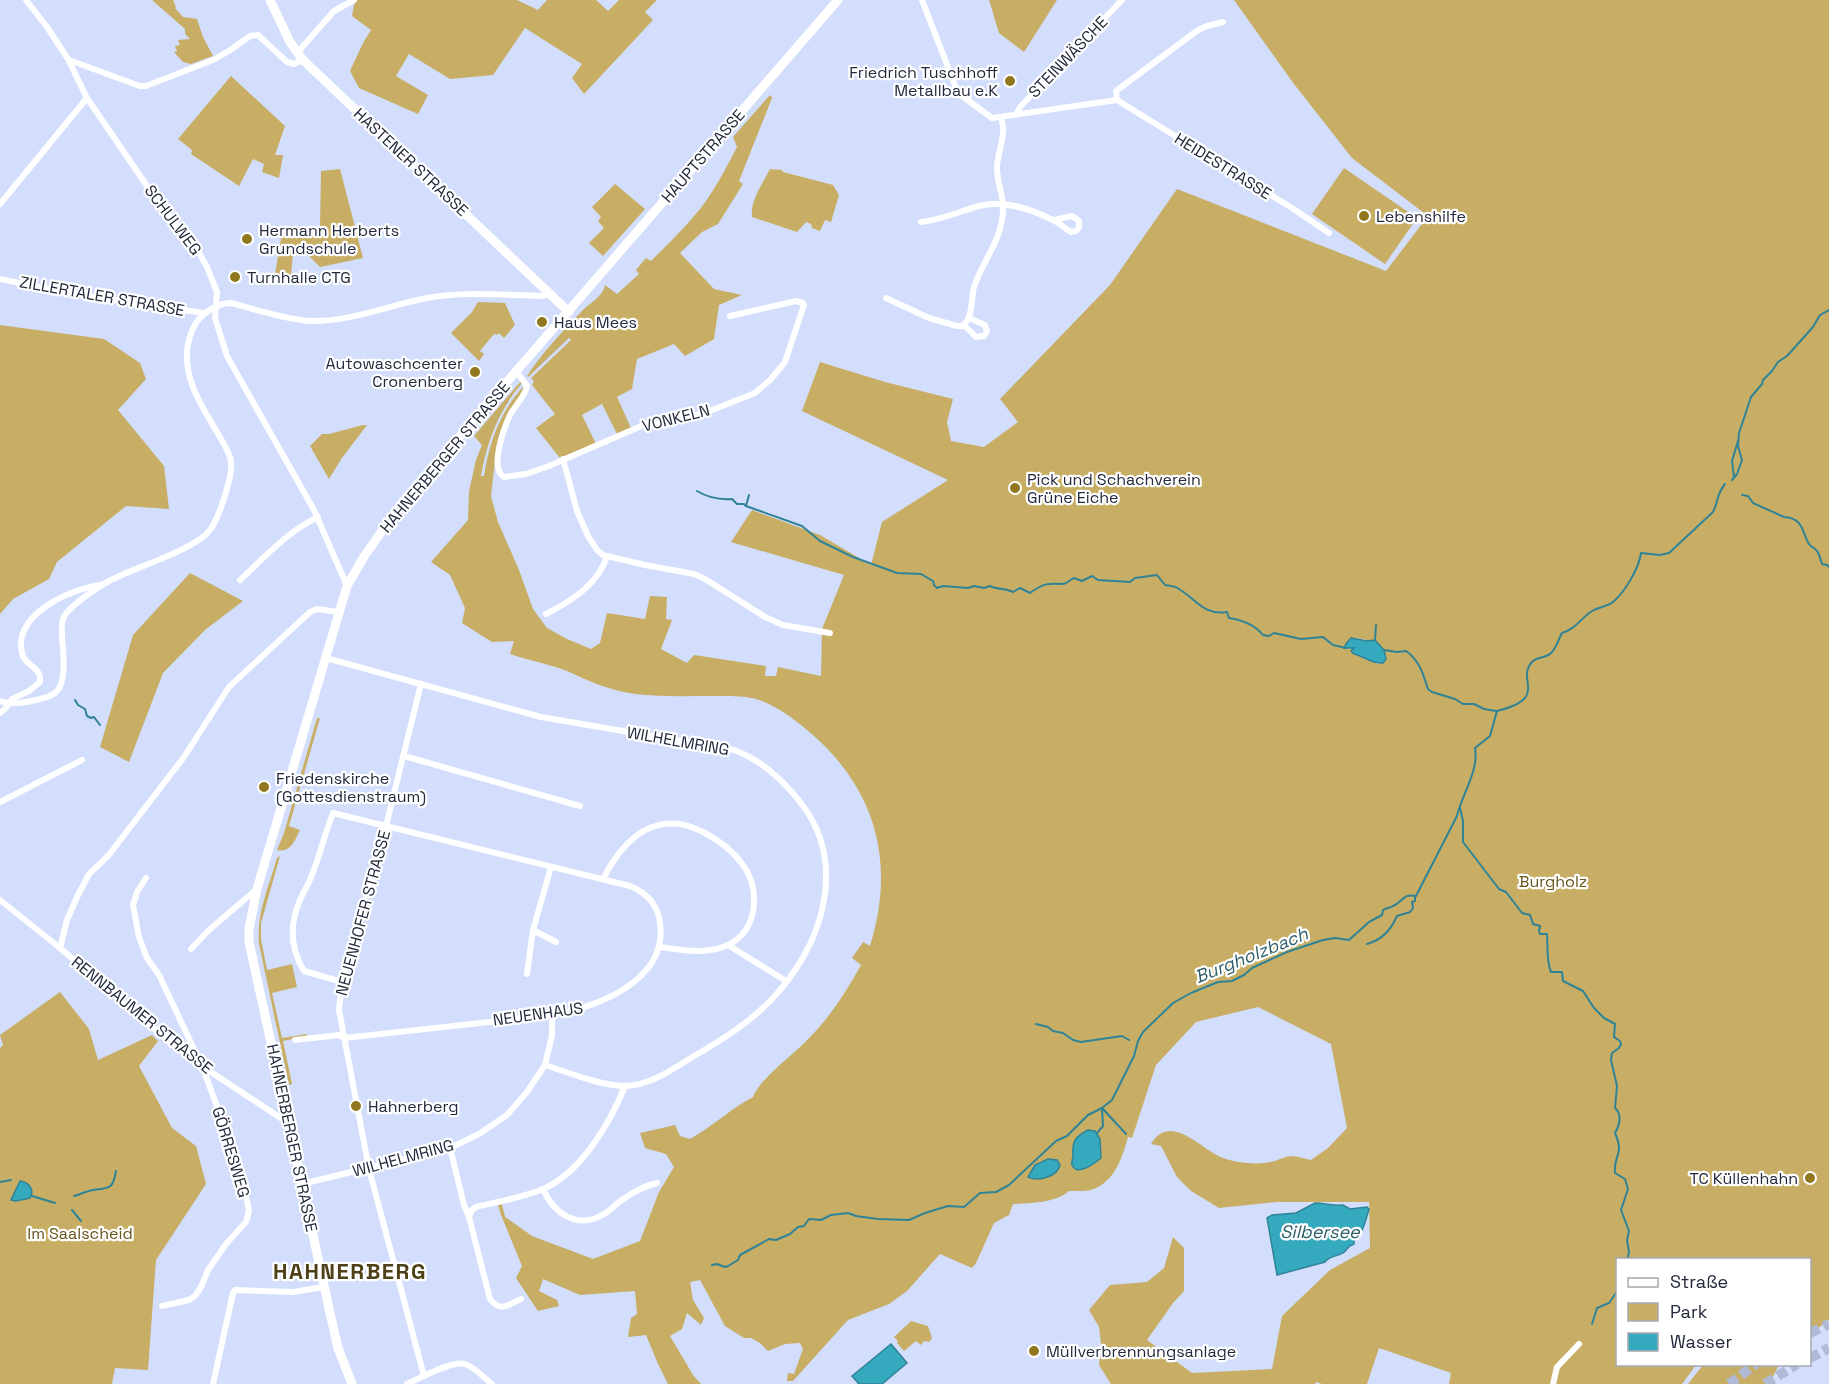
<svg xmlns="http://www.w3.org/2000/svg" width="1829" height="1384" viewBox="0 0 1829 1384" font-family="'Space Grotesk',sans-serif">
<rect width="100%" height="100%" fill="#d3ddfc"/>
<g fill="#c7ae64" fill-rule="evenodd">
<polygon points="152,0 173,0 176,7 175,8 183,17 197,19 203,37 213,56 191,64 183,62 174,52 177,51 175,46 180,45 178,40 190,39 185,34 185,29"/>
<polygon points="355,0 517,0 538,10 547,0 596,0 608,11 619,0 657,0 645,12 653,20 584,94 572,78 582,64 525,28 493,75 450,79 409,54 396,76 428,95 418,114 359,88 350,71 363,43 371,30 352,16"/>
<polygon points="989,0 1057,0 1024,52 999,33"/>
<path d="M 1234,0 L 1829,0 L 1829,1320 L 1810,1334 L 1810,1260 L 1618,1260 L 1618,1364 L 1696,1365 L 1682,1384 L 1449,1384 L 1451,1373 L 1379,1348 L 1367,1384 L 1322,1384 L 1316,1382 L 1315,1384 L 1111,1384 L 1099,1365 L 1101,1344 L 1099,1327 L 1089,1310 L 1110,1285 L 1147,1282 L 1164,1268 L 1173,1237 L 1184,1248 L 1184,1291 L 1173,1303 L 1147,1340 L 1192,1373 L 1272,1369 L 1282,1316 L 1330,1270 L 1370,1248 L 1369,1202 L 1277,1202 L 1219,1208 L 1191,1191 L 1177,1177 L 1161,1146 L 1151,1144 C 1171,1111 1202,1151 1223,1158 C 1237,1163 1256,1165 1270,1162 C 1277,1161 1285,1156 1292,1156 C 1298,1156 1305,1159 1311,1160 L 1328,1148 L 1347,1128 L 1331,1044 L 1258,1007 L 1196,1022 L 1156,1065 L 1132,1138 L 1128,1137 C 1123,1155 1116,1178 1098,1187 C 1090,1192 1078,1191 1069,1191 C 1056,1203 1030,1203 1013,1204 L 1009,1215 L 994,1223 L 976,1263 L 972,1268 L 940,1254 L 907,1291 L 889,1304 L 848,1320 L 793,1381 L 787,1381 L 788,1373 L 794,1374 L 803,1349 L 800,1343 L 785,1344 L 768,1351 L 760,1343 L 751,1338 L 744,1338 L 725,1326 L 700,1280 L 690,1282 L 693,1300 L 704,1318 L 701,1325 L 687,1313 L 682,1329 L 670,1336 L 693,1375 L 701,1384 L 668,1384 L 658,1364 L 646,1335 L 628,1337 L 631,1318 L 637,1314 L 635,1291 L 580,1295 L 543,1279 L 539,1291 L 557,1300 L 559,1306 L 538,1311 L 516,1278 L 522,1266 L 501,1215 L 498,1205 L 502,1204 L 505,1217 L 532,1236 L 593,1259 L 640,1241 L 659,1192 L 674,1167 L 666,1154 L 645,1148 L 640,1133 L 675,1125 L 680,1136 L 690,1139 C 713,1126 730,1109 753,1097 C 760,1078 795,1054 810,1037 C 831,1016 847,990 861,965 L 852,958 L 863,942 L 870,946 C 895,866 878,793 814,736 C 798,722 782,709 762,701 C 746,695 730,696 713,696 C 687,696 661,697 635,694 C 611,691 589,681 567,671 C 549,664 528,660 510,654 L 514,641 L 492,642 L 462,623 L 465,608 L 450,575 L 431,562 L 468,520 L 469,491 L 476,460 L 482,445 L 474,436 L 521,381 L 522,383 C 499,410 487,441 481,476 L 484,476 C 489,443 500,412 523,387 L 523,392 L 510,411 L 495,460 L 491,496 L 498,522 L 519,570 L 533,609 L 547,628 L 567,639 L 591,649 L 600,643 L 607,613 L 645,619 L 650,596 L 667,597 L 666,619 L 672,620 L 661,649 L 687,663 L 694,655 L 766,666 L 765,676 L 776,676 L 778,667 L 821,676 L 822,629 L 844,575 L 731,542 L 752,510 L 820,535 L 871,565 L 882,522 L 948,480 L 802,411 L 820,362 L 885,382 L 953,399 L 947,422 L 951,441 L 984,447 L 1018,422 L 1000,399 L 1110,285 L 1177,189 L 1386,271 L 1428,216 L 1352,158 L 1294,84 ZM 1357,638 L 1371,641 L 1386,660 L 1378,664 C 1368,660 1359,659 1355,648 L 1346,649 L 1346,644 ZM 1088,1130 L 1100,1139 L 1101,1158 L 1084,1169 L 1078,1169 L 1072,1163 C 1077,1144 1067,1142 1088,1130 Z"/>
<polygon points="231,76 285,126 275,155 283,155 279,178 262,172 264,164 253,159 239,186 191,154 192,150 178,139"/>
<path d="M 770,95 L 772,98 L 739,181 L 743,184 L 718,224 L 702,232 L 680,253 L 714,289 L 742,295 L 719,305 L 714,339 L 685,356 L 674,344 L 637,359 L 632,389 L 617,397 L 631,428 L 617,434 L 602,404 L 582,415 L 596,444 L 560,458 L 536,428 L 555,414 L 532,385 L 534,381 L 531,378 L 571,340 L 569,338 L 528,377 L 527,376 C 541,354 563,331 581,312 C 589,303 603,297 605,285 L 617,294 L 639,274 L 636,270 L 646,258 L 651,261 C 670,242 690,223 706,201 C 718,184 727,166 737,147 L 733,137 Z"/>
<polygon points="1344,168 1417,218 1385,264 1312,214"/>
<polygon points="340,169 363,258 320,267 307,254 293,253 291,276 275,274 283,227 320,227 321,171"/>
<path d="M 770,169 L 782,170 L 783,172 L 833,185 L 839,195 L 831,222 L 825,220 L 820,231 L 812,228 L 811,224 L 806,222 L 797,232 L 752,217 C 750,201 763,183 770,169 Z"/>
<polygon points="615,184 645,209 603,256 589,243 604,228 598,221 601,217 592,207"/>
<polygon points="478,302 505,303 515,325 504,338 499,333 497,335 494,334 480,351 484,354 479,361 451,333 472,312"/>
<polygon points="0,325 104,339 140,363 146,379 118,410 164,466 169,509 126,506 57,562 49,579 13,599 0,614"/>
<polygon points="363,425 367,425 342,458 329,479 310,446 322,434 329,434"/>
<polygon points="190,573 243,601 205,630 163,673 129,762 100,747 133,635"/>
<path d="M 317,718 L 320,718 L 289,826 L 300,830 C 295,840 291,853 277,850 L 284,833 Z"/>
<path d="M 280,856 L 261,923 L 261,939 L 267,970 L 292,964 L 297,987 L 272,993 L 282,1038 L 307,1034 L 307,1036 L 283,1041 L 292,1084 L 289,1085 L 259,944 C 256,914 269,886 277,858 Z"/>
<polygon points="60,992 89,1029 98,1060 152,1035 158,1041 139,1066 172,1128 196,1146 206,1184 156,1260 148,1370 115,1368 112,1384 0,1384 0,1048 3,1045 0,1035"/>
<polygon points="911,1321 928,1326 932,1338 929,1342 924,1341 921,1345 916,1341 904,1351 897,1343 898,1341 894,1337"/>
<polygon points="1703,1365 1703,1364 1779,1365 1769,1384 1688,1384"/>
</g>
<g fill="#35aabe" stroke="#308397" stroke-width="1.5">
<path d="M 1351,638 L 1367,641 L 1375,640 L 1384,650 L 1386,659 L 1383,663 C 1371,664 1364,656 1354,654 L 1351,651 L 1354,648 L 1344,648 L 1346,644 Z"/>
<path d="M 1088,1130 L 1095,1131 L 1100,1139 L 1101,1158 C 1095,1163 1077,1177 1072,1165 C 1071,1162 1073,1159 1073,1155 C 1072,1141 1075,1137 1088,1130 Z"/>
<path d="M 1048,1159 L 1057,1160 L 1060,1165 C 1058,1176 1039,1182 1028,1177 L 1035,1165 Z"/>
<path d="M 20,1181 C 29,1182 35,1190 30,1198 L 16,1201 L 11,1200 Z"/>
<path d="M 1315,1203 C 1325,1203 1333,1206 1343,1205 L 1350,1209 L 1367,1207 L 1369,1209 C 1366,1220 1362,1235 1354,1241 L 1354,1244 C 1347,1246 1348,1249 1343,1253 C 1337,1257 1330,1255 1325,1262 L 1277,1275 L 1267,1218 L 1272,1215 L 1296,1213 Z"/>
<polygon points="891,1344 907,1363 882,1384 859,1384 852,1376"/>
</g>
<g fill="none" stroke-linecap="round" stroke-linejoin="round">
<g stroke="#308397" stroke-width="2">
<polyline points="1734,477 1732,461 1738,441"/>
<polyline points="1732,480 1737,474 1742,460 1738,446 1739,433 1751,397 1762,384 1763,380 1772,371 1778,362 1787,356 1813,327 1820,315 1829,310"/>
<path d="M 697,491 C 707,497 720,500 732,499 L 737,504 L 744,504 L 746,506 L 802,526 L 820,541 L 853,557 L 897,573 L 921,574 L 933,581 L 934,585 L 937,588 L 943,586 L 968,588 L 974,586 L 984,588 L 990,586 C 998,590 1005,588 1013,592 L 1020,588 L 1030,593 C 1044,583 1048,583 1064,584 L 1074,578 L 1082,581 L 1092,576 L 1098,580 L 1130,582 L 1135,578 L 1157,575 L 1165,585 C 1170,586 1175,586 1179,589 C 1196,599 1204,616 1227,612 L 1229,618 C 1242,620 1255,625 1263,635 L 1269,636 L 1274,633 L 1301,639 L 1323,637 L 1333,645 L 1346,648"/>
<path d="M 1742,495 L 1748,496 L 1753,503 L 1784,517 C 1804,518 1802,533 1809,544 C 1811,547 1815,548 1817,551 C 1819,553 1821,561 1822,564 L 1827,565 L 1829,567"/>
<polyline points="746,506 749,495"/>
<polyline points="1375,640 1376,625"/>
<path d="M 1384,650 L 1397,652 L 1406,651 C 1420,661 1423,674 1428,689 L 1432,692 L 1455,699 L 1463,704 L 1474,704 L 1484,709 L 1496,711"/>
<polyline points="75,700 78,705 85,709 87,716 91,718 94,717 100,725"/>
<path d="M 1460,808 L 1463,821 L 1463,842 L 1499,889 L 1506,892 L 1522,913 L 1530,915 L 1533,924 L 1540,926 L 1539,931 L 1540,934 L 1547,934 C 1548,946 1546,960 1551,972 L 1562,972 L 1563,981 L 1583,991 L 1594,1008 L 1604,1018 L 1615,1024 L 1614,1037 L 1620,1041 L 1621,1044 L 1619,1048 L 1612,1053 L 1611,1060 L 1617,1086 L 1615,1108 C 1622,1114 1620,1125 1615,1133 C 1625,1156 1613,1154 1615,1173 L 1625,1179 L 1628,1189 L 1621,1210 L 1629,1231 L 1627,1240 L 1629,1252 L 1627,1260"/>
<path d="M 1367,944 C 1382,940 1391,930 1397,916 L 1410,912 L 1413,908 L 1412,902 L 1415,901 L 1415,897"/>
<polyline points="1036,1024 1048,1027 1053,1031 1063,1033 1073,1040 1081,1042 1122,1036 1129,1040"/>
<polyline points="1102,1108 1126,1134"/>
<polyline points="1097,1133 1103,1126 1102,1109"/>
<polyline points="0,1182 11,1180"/>
<polyline points="32,1196 55,1203"/>
<path d="M 74,1196 C 81,1194 87,1191 93,1190 C 110,1188 113,1189 116,1171"/>
<polyline points="72,1210 81,1221"/>
<path d="M 712,1265 L 717,1264 L 725,1267 L 728,1266 L 738,1260 L 740,1255 L 751,1249 L 769,1239 L 776,1240 L 790,1234 L 798,1227 L 804,1226 L 809,1219 L 821,1220 L 831,1215 L 848,1213 L 856,1216 L 878,1219 L 909,1220 L 925,1213 L 948,1206 L 964,1207 L 980,1193 L 996,1192 L 1009,1185 L 1056,1141 L 1067,1136 L 1088,1115 L 1102,1108 L 1112,1100 L 1134,1056 L 1138,1041 L 1143,1032 L 1173,1003 L 1191,993 L 1218,982 L 1232,981 L 1244,975 L 1252,968 L 1287,952 L 1323,940 L 1335,938 L 1349,940 L 1369,922 L 1382,915 L 1383,910 C 1386,908 1390,908 1393,906 C 1403,902 1403,893 1416,896 L 1457,816 C 1462,794 1479,771 1475,748 L 1490,736 L 1497,711 C 1551,698 1514,679 1533,661 C 1538,657 1546,658 1551,653 C 1556,649 1559,638 1562,633 C 1577,628 1580,619 1592,611 C 1598,607 1607,607 1613,602 C 1625,592 1639,568 1641,553 L 1660,555 L 1669,553 L 1713,512 C 1719,500 1716,495 1725,484"/>
<polyline points="1592,1324 1597,1308 1609,1303 1618,1290"/>
</g>
<g stroke="#b0b9d6" stroke-width="10" stroke-dasharray="10 5" stroke-linecap="butt">
<polyline points="1810,1333 1829,1324"/>
<polyline points="1810,1358 1829,1348"/>
<polyline points="1729,1384 1756,1364"/>
<polyline points="1765,1384 1797,1364"/>
</g>
<g stroke="#fff" stroke-width="6">
<polyline points="26,0 47,27 68,59 87,98 160,205 198,251 207,267 217,292 215,318 227,356 314,510 347,586"/>
<polyline points="922,0 958,93 992,118 1117,100 1292,208 1329,233"/>
<polyline points="297,53 334,11 354,0"/>
<polyline points="69,60 140,86 146,86 213,60 229,51 250,36 258,35 287,62 294,64 303,60"/>
<polyline points="1117,100 1116,91 1198,30 1207,26 1223,22"/>
<polyline points="1016,115 1020,107 1122,0"/>
<polyline points="0,204 87,98"/>
<path d="M 921,222 C 942,220 960,211 979,206 C 1005,199 1033,210 1055,221 C 1061,224 1065,229 1071,232 L 1076,231 L 1079,227 L 1079,221 L 1072,216 L 1054,220"/>
<polyline points="0,279 72,294 204,313"/>
<polyline points="886,298 929,318 957,326 965,326 976,337 984,336 987,331 985,325 969,318"/>
<path d="M 962,326 C 973,319 971,299 974,287 C 984,258 1004,238 1003,205 C 1002,192 997,181 997,168 C 997,155 1003,144 1003,131 C 1004,127 1002,122 1001,117"/>
<path d="M 517,372 L 527,386 C 525,397 515,405 510,415 C 504,428 489,468 504,477 L 526,474 L 549,466 L 646,424 L 702,414 L 755,393 L 771,379 L 785,362 L 804,305 L 803,303 L 796,301 L 730,316"/>
<polyline points="563,459 577,511 588,536 597,550 603,555 645,565 694,574 705,579 765,617 783,625 830,633"/>
<path d="M 240,580 C 264,558 288,531 318,517"/>
<path d="M 546,614 C 571,601 598,585 607,556"/>
<path d="M 326,658 L 541,717 L 734,750 C 760,759 784,781 801,803 C 849,866 822,947 771,1000 C 749,1023 722,1040 694,1056 C 673,1069 650,1086 624,1086 C 598,1085 570,1073 545,1065"/>
<polyline points="421,684 386,826 342,982 339,1010 369,1169 424,1376"/>
<path d="M 0,701 C 13,705 23,703 36,700 C 43,698 52,697 57,691 C 67,681 63,650 62,637 C 62,631 61,624 63,619 C 67,607 98,587 109,581 C 133,568 195,550 210,530 C 219,518 233,476 231,461 C 229,451 222,441 217,432 C 201,405 182,377 188,344 C 190,335 193,326 199,319 C 206,311 219,303 231,303 C 254,309 287,320 311,321 C 349,322 390,305 427,298 C 464,291 504,295 541,296 L 551,294"/>
<path d="M 0,713 L 5,709 L 12,699 L 29,691 L 40,682 C 42,668 28,667 23,656 C 21,653 22,650 21,647 C 19,612 71,589 100,585"/>
<polyline points="404,756 580,806"/>
<polyline points="0,802 82,760"/>
<polyline points="146,878 137,892 133,905 139,937 147,958 159,975 202,1066 240,1168 249,1211 246,1222 226,1244 208,1270 201,1287 195,1296 189,1300 162,1306"/>
<path d="M 603,879 C 624,838 657,807 705,833 C 720,841 733,851 743,865 C 761,889 758,931 728,945 C 707,955 682,950 660,947"/>
<polyline points="0,900 60,948 167,1040 202,1066 288,1123"/>
<polyline points="533,930 551,867"/>
<polyline points="728,945 786,981"/>
<polyline points="60,948 67,920 77,897 89,874 108,856 184,757 229,687 310,612 317,609 338,612"/>
<polyline points="191,949 209,930 257,889"/>
<polyline points="527,974 533,930 556,942"/>
<path d="M 295,1040 L 339,1035 L 344,1038 L 552,1015 C 597,1007 668,981 660,923 C 658,905 647,893 630,886 L 333,813 C 325,833 320,855 312,875 C 309,883 304,891 300,900 C 289,925 290,948 304,971 L 342,982"/>
<path d="M 450,1148 L 464,1205 L 469,1217 L 490,1299 C 501,1313 507,1305 521,1299"/>
<polyline points="302,1184 450,1148 479,1134 507,1115 527,1092 545,1065 552,1035 552,1015"/>
<path d="M 543,1189 C 554,1214 578,1230 604,1214 C 610,1211 614,1206 619,1202 C 630,1194 643,1186 657,1183"/>
<path d="M 469,1217 L 472,1210 L 476,1207 C 496,1202 525,1197 543,1189 C 581,1173 610,1123 625,1086"/>
<polyline points="213,1384 233,1293 235,1290 293,1292 324,1287"/>
<path d="M 407,1384 C 420,1378 453,1360 465,1364 C 475,1367 484,1378 492,1384"/>
<polyline points="1553,1384 1557,1367 1579,1344"/>
</g>
<g stroke="#fff" stroke-width="9">
<polyline points="270,0 290,42 303,60 569,312"/>
<polyline points="352,1384 338,1348 332,1322 249,942 249,929 257,889 347,586 365,555 402,503 838,0"/>
</g>
</g>
<g fill="#91771d" stroke="#fff" stroke-width="2">
<circle cx="1010" cy="81" r="6"/>
<circle cx="1364" cy="216" r="6"/>
<circle cx="247" cy="239" r="6"/>
<circle cx="235" cy="277" r="6"/>
<circle cx="542" cy="322" r="6"/>
<circle cx="475" cy="372" r="6"/>
<circle cx="1015" cy="488" r="6"/>
<circle cx="264" cy="787" r="6"/>
<circle cx="356" cy="1106" r="6"/>
<circle cx="1810" cy="1178" r="6"/>
<circle cx="1034" cy="1351" r="6"/>
</g>
<g text-anchor="middle" dominant-baseline="central" stroke-width="4.5" stroke-linejoin="round" paint-order="stroke">
<g font-size="16" fill="#23293c" stroke="#fff">
<text transform="translate(1068 57) rotate(-46)">STEINWÄSCHE</text>
<text transform="translate(703 156) rotate(-49)">HAUPTSTRASSE</text>
<text transform="translate(411 162) rotate(43)">HASTENER STRASSE</text>
<text transform="translate(1223 166) rotate(32)">HEIDESTRASSE</text>
<text transform="translate(173 220) rotate(53)">SCHULWEG</text>
<text transform="translate(102 296) rotate(10)">ZILLERTALER STRASSE</text>
<text transform="translate(676 418) rotate(-14)">VONKELN</text>
<text transform="translate(445 457) rotate(-50)">HAHNERBERGER STRASSE</text>
<text transform="translate(678 741) rotate(10)">WILHELMRING</text>
<text transform="translate(363 913) rotate(-75)">NEUENHOFER STRASSE</text>
<text transform="translate(538 1014) rotate(-8)">NEUENHAUS</text>
<text transform="translate(142 1015) rotate(39)">RENNBAUMER STRASSE</text>
<text transform="translate(292 1138) rotate(78)">HAHNERBERGER STRASSE</text>
<text transform="translate(231 1152) rotate(73)">GÖRRESWEG</text>
<text transform="translate(403 1158) rotate(-15)">WILHELMRING</text>
</g>
<g font-size="16" fill="#23293c" stroke="#fff" text-anchor="start">
<text x="998" y="72" text-anchor="end">Friedrich Tuschhoff<tspan x="998" dy="18">Metallbau e.K</tspan></text>
<text x="1376" y="216">Lebenshilfe</text>
<text x="259" y="230">Hermann Herberts<tspan x="259" dy="18">Grundschule</tspan></text>
<text x="247" y="277">Turnhalle CTG</text>
<text x="554" y="322">Haus Mees</text>
<text x="463" y="363" text-anchor="end">Autowaschcenter<tspan x="463" dy="18">Cronenberg</tspan></text>
<text x="1027" y="479">Pick und Schachverein<tspan x="1027" dy="18">Grüne Eiche</tspan></text>
<text x="276" y="778">Friedenskirche<tspan x="276" dy="18">(Gottesdienstraum)</tspan></text>
<text x="368" y="1106">Hahnerberg</text>
<text x="1798" y="1178" text-anchor="end">TC Küllenhahn</text>
<text x="1046" y="1351">Müllverbrennungsanlage</text>
</g>
<g font-size="16" fill="#675418" stroke="#fff">
<text x="1553" y="881">Burgholz</text>
<text x="80" y="1233">Im Saalscheid</text>
</g>
<g font-size="18" font-style="italic" fill="#2e5e67" stroke="#fff">
<text transform="translate(1251 955) rotate(-22)">Burgholzbach</text>
<text x="1320" y="1231">Silbersee</text>
</g>
<g font-size="22" font-weight="bold" letter-spacing="1.5" fill="#4e4018" stroke="#fff">
<text x="350" y="1271">HAHNERBERG</text>
</g>
</g>
<rect x="1616" y="1258" width="195" height="108" fill="#ffffff" stroke="#a7a9b1" stroke-width="1.5"/>
<rect x="1628" y="1278" width="30" height="9" fill="#ffffff" stroke="#a7a9b1" stroke-width="1.5"/>
<text x="1670" y="1288" font-size="18" fill="#23293c">Straße</text>
<rect x="1628" y="1303" width="30" height="18" fill="#c7ae64" stroke="#a7a9b1" stroke-width="1.5"/>
<text x="1670" y="1318" font-size="18" fill="#23293c">Park</text>
<rect x="1628" y="1333" width="30" height="18" fill="#35aabe" stroke="#a7a9b1" stroke-width="1.5"/>
<text x="1670" y="1348" font-size="18" fill="#23293c">Wasser</text>
</svg>
